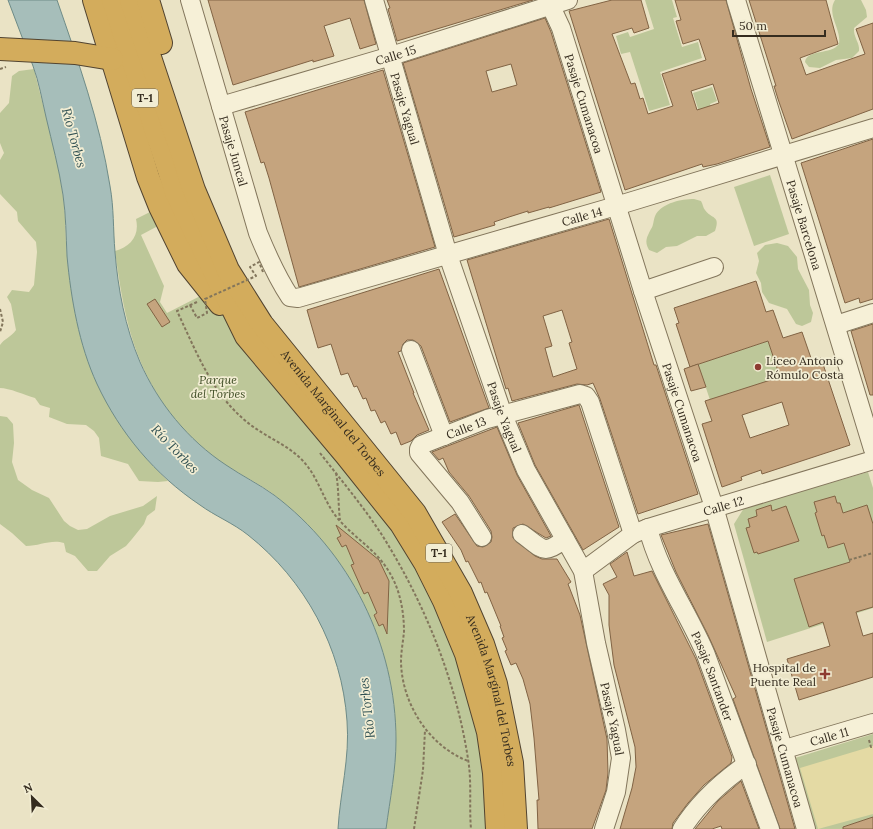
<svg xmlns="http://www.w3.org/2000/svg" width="873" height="829" viewBox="0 0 873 829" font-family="Lora,serif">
<rect width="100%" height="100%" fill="#eae3c5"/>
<g fill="#bdc799">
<polygon points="645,0 672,0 677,17 673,18 682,47 698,42 702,58 660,72 670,105 649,111 630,52 621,54 616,36 628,32 630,37 654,29"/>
<path d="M 835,0 L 861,0 L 866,10 L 867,17 L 854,28 C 853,37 860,43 859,51 L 852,58 L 836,60 L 820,68 L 809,67 L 805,62 C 807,49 831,55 839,44 C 842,30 826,14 835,0 Z"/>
<path d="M 34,69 C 44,111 57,153 63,196 C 66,216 65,236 67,256 C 77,349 100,415 168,481 L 158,482 L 139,481 L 128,464 L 101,456 L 99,438 L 94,431 L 86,425 L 67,424 L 49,417 L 50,408 L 40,405 L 35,398 C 25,395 9,388 0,388 L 0,345 C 4,339 11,337 16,330 L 11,304 L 7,297 L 12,290 L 29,292 L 34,285 L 37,252 L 36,242 L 18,221 L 17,212 L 0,194 L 0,160 L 4,153 L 0,143 L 0,113 L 9,103 L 12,76 L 19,71 Z"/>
<polygon points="712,87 717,101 710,104 714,118 702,121 693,93"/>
<polygon points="770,175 789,234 754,246 734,187"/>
<path d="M 694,199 L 701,201 C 703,204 703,208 705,210 C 711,219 721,215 715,231 L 706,236 L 697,236 L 677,246 L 666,247 L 657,253 L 649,250 C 644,241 647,237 651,229 C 654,225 653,219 656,214 C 663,203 681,199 694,199 Z"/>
<path d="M 160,207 L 156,227 L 141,235 L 164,286 L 160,302 L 167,313 L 210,291 L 375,491 L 466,654 L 497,829 L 386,829 C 390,799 396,768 396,737 C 394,643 351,556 277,497 C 262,485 245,477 228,467 C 204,451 181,429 165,406 C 131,357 123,309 115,251 C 130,247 140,236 136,219 Z"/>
<polygon points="777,243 788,246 797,257 798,269 809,290 810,305 813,313 811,322 802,326 796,324 787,309 769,303 762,292 761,283 756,273 759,261 757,253 765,245"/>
<polygon points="768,341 780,377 710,400 698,364"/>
<path d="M 0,416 L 7,417 L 13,424 L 14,443 L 12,462 L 18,480 L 32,490 L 49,498 L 64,521 L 70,526 L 78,530 L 87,529 L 110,516 L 143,506 L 157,496 L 155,510 L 147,516 L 144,524 L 132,539 L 126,546 L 110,556 L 97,571 L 88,571 L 75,556 L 66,552 L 64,543 C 51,539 40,546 26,546 L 12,533 L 0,524 Z"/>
<polygon points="868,472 873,488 873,608 767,642 734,524 744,508"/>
<polygon points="873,734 873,829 814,829 795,758"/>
</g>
<polygon fill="#e4daa4" points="873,746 873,814 818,829 800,768"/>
<path fill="#a6beba" stroke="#6e8b87" d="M 8,0 L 57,0 C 78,61 100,122 110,186 C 114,208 113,229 115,252 C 118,289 125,327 140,362 C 158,403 188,440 226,465 C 242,476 259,484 274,495 C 350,552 396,645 396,740 C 396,770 390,799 386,829 L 338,829 C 340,793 350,758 347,721 C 342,648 305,580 248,535 C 233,523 215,516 200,505 C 155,475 120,433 97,384 C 79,345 71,299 67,256 C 66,236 66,215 63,195 C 59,168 52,143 46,117 C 42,100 39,82 33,66 C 25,44 16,22 8,0 Z"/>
<g fill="#c5a47e" stroke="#816344" fill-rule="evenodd">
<polygon points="208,0 364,0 376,44 360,49 350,18 324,26 334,56 313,62 313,60 233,85"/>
<polygon points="387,0 533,0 397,41 388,9 390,8"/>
<path d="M 612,0 L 641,0 L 649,28 L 634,33 L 632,28 L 612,34 L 631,84 L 635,83 L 640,99 L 643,98 L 648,114 L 673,106 L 662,74 L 706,60 L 699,39 L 683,44 L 676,21 L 681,20 L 675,0 L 726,0 L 751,89 L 770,147 L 717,164 L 703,167 L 702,164 L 625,190 L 569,11 ZM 713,84 L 719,103 L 697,110 L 691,91 Z"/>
<polygon points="749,0 826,0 838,44 800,58 806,75 865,54 856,29 873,23 873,109 792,139 778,99 774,86 776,86"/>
<path d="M 545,18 L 551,32 L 601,192 L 549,208 L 549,207 L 528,213 L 528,211 L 509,217 L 494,222 L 495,225 L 454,237 L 403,63 ZM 511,64 L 517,85 L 492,92 L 486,71 Z"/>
<polygon points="383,70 435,247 299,287 269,178 264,162 261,163 245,112"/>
<polygon points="873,139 873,299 860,303 859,298 845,303 801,163"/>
<path d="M 609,219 L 654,365 L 656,365 L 698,494 L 638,514 L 600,399 L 593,383 L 587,385 L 577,384 L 512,401 L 508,388 L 506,389 L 467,260 ZM 562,310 L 572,342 L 569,343 L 577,369 L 553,377 L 545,348 L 552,346 L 543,316 Z"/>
<polygon points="439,269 489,408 450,422 421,346 413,340 407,340 403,344 401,351 398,352 414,393 413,393 429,430 417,435 411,441 401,445 396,432 391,434 385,421 381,423 375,410 371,411 366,398 363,399 357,386 354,387 348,373 341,375 331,344 318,348 307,310"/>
<path d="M 756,281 L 766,312 L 773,310 L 783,338 L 802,332 L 812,361 L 821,358 L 850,445 L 762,474 L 761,470 L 741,477 L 742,480 L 722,487 L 702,424 L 712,421 L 705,401 L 780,377 L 768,341 L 690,367 L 676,324 L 679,323 L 674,308 ZM 782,402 L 789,425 L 750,438 L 742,415 Z"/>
<polygon points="155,299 170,322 162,327 147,304"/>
<polygon points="873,324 873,395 870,395 851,331"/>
<polygon points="698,364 706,387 691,391 684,369"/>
<polygon points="579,405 619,527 583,550 535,465 518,423"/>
<polygon points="497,427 517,475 551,536 546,538 523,524 513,528 513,538 535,556 542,559 557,559 571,582 568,584 580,615 607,739 608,773 606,790 592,829 538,829 537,800 539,800 534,738 530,704 523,679 516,663 511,665 505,651 507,650 502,638 504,637 500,626 501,626 487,592 485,593 481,582 479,583 468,561 466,562 461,550 442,522 455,514 477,546 483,547 491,542 492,537 491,531 469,496 449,472 443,458 439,460 432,452"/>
<polygon points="835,496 837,503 840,503 843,513 867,505 873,524 873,607 856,612 863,636 873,633 873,677 799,700 787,659 830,646 823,622 809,627 794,579 850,562 844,543 828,548 824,535 822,536 815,513 817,512 814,502"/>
<polygon points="771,505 772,511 786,506 799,541 758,554 757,552 754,553 746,528 750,527 748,519 757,516 756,510"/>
<polygon points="708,524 795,829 780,829 733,699 736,697 708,635 676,572 661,535"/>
<polygon points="336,525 379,560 389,581 387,634 383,624 379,626 374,615 377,613 368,592 364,594 351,565 354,564 346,545 342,547 337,538 341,536"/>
<polygon points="627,552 634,576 652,571 696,659 732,757 731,763 704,785 688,803 673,823 672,829 620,829 632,788 636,767 635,747 614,665 609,625 609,595 603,584 617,577 610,564"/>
<polygon points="741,781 759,829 722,829 721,826 712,829 695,829 718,801"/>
<polygon points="873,817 873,829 843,829 843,827"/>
</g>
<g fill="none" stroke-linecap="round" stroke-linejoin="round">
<defs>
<g id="minor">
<path id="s1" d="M 190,0 L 258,233 C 267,255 276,276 290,297 L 298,298 L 616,206 L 873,128"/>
<path id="s2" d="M 374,0 L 448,255 L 503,415 L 526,470 L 583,571 L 596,643 L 616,730 L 621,758 L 616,792 L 604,829"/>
<path id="s3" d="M 548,0 L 561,28 L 643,291 L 714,507 L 806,829"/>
<path id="s4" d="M 736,0 L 873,449"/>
<path id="s5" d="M 221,106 L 391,56 L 568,0"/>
<polyline points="643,291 714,267"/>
<polyline points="836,325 873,313"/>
<polyline points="411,350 444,436"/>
<path id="s6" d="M 648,528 C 659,573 688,612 706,655 L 770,829"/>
<path d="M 522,534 C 543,549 543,556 565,539"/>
<path id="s7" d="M 482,537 L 460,502 L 419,453 L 419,449 L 421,445 L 487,419 L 580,394 L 586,396 L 590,402 L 633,534"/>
<path id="s8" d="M 583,571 L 633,534 L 648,528 L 873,460"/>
<path id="s9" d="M 785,749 L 873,723"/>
<path d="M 682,829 C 699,802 721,782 747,764"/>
</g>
<g id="highway">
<polyline points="94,0 148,177 160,207 188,264 220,304"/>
<polyline points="113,0 177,195 246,336 345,454 401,524 425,563 444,601 466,654 488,732 494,773 497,829"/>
<path id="s10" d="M 131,0 L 194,190 L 228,270 L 262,324 L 415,513 L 461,593 L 483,644 L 496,684 L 512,763 L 516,829"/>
<polyline points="148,0 161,43"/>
<polyline points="0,49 75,53 112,59"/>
</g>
</defs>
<use href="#minor" stroke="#83765c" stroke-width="20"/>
<use href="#highway" stroke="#524430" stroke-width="24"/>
<g stroke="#83765c" stroke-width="2" stroke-dasharray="3 2" stroke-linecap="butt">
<polyline points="0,69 6,67"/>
<path d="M 197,302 L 177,311 C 196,351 212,394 247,422 C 265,437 289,445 304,462 C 320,480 324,504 340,521 C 359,542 380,552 393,579 C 401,595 404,614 404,632 C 403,642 401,652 401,662 C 402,704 429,746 468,761"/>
<polyline points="0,309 3,322 0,332"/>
<path d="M 320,453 C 341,480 363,506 382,535 C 424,602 456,680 468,759 C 472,782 469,806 471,829"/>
<path d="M 336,473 C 339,489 338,504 340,520"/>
<polyline points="849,560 873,553"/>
<polyline points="869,740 871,747 873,746"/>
<polyline points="414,829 423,770 425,730"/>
</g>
<use href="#minor" stroke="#f6f0d7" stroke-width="18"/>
<use href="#highway" stroke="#d3ac5c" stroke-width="22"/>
<polyline stroke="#83765c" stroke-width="2" stroke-dasharray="3 2" stroke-linecap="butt" points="190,305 197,318 207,313 205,299 256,276 250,267 259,262 263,272"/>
</g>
<g fill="#8d3b31" stroke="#f2edd3" stroke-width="1.5">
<circle cx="758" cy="367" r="4"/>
<path d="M823 668h4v4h4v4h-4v4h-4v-4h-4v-4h4z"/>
</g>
<g text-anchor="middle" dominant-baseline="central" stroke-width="3.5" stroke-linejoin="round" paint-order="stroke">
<g fill="#f2edd3" stroke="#6e6655" stroke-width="1">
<rect x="132" y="89" width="26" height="18" rx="3"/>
<rect x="426" y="544" width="26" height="18" rx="3"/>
</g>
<g font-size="11" font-weight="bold" fill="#352c1f">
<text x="145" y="98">T-1</text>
<text x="439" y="553">T-1</text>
</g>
<g font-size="12" fill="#352c1f" stroke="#f2edd3">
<text stroke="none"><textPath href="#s5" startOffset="182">Calle 15</textPath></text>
<text stroke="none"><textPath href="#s3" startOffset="110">Pasaje Cumanacoa</textPath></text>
<text stroke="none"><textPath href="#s2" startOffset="113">Pasaje Yagual</textPath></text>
<text stroke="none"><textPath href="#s1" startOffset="157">Pasaje Juncal</textPath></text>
<text stroke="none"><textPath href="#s1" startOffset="618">Calle 14</textPath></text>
<text stroke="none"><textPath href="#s4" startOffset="235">Pasaje Barcelona</textPath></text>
<text stroke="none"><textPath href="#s3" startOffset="434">Pasaje Cumanacoa</textPath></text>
<text stroke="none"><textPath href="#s10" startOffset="465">Avenida Marginal del Torbes</textPath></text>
<text stroke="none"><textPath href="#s2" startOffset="437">Pasaje Yagual</textPath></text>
<text stroke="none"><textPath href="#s7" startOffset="162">Calle 13</textPath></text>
<text stroke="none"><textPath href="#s8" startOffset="157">Calle 12</textPath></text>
<text stroke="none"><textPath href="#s6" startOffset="162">Pasaje Santander</textPath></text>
<text stroke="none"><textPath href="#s10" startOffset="789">Avenida Marginal del Torbes</textPath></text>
<text stroke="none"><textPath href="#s2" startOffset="761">Pasaje Yagual</textPath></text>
<text stroke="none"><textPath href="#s9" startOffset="46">Calle 11</textPath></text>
<text stroke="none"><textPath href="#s3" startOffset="794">Pasaje Cumanacoa</textPath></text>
</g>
<g font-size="12" fill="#352c1f" stroke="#f2edd3" text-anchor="start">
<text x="766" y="360">Liceo Antonio<tspan x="766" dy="14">Rómulo Costa</tspan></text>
<text x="816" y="667" text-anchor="end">Hospital de<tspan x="816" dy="14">Puente Real</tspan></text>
</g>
<g font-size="12" font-style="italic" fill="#414f27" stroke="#f2edd3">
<text x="218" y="379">Parque<tspan x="218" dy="14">del Torbes</tspan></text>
</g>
<g font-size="13" font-style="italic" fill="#305153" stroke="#f2edd3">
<text transform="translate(74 138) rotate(75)">Río Torbes</text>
<text transform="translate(175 449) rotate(46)">Río Torbes</text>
<text transform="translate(367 708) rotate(-96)">Río Torbes</text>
</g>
</g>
<g transform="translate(32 797) rotate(336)" stroke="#f2edd3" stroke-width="3" paint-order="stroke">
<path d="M0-3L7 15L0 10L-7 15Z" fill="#352c1f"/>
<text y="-6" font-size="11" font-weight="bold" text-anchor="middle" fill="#352c1f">N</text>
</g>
<path d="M733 30v6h92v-6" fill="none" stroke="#352c1f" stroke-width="2"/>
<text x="739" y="30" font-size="12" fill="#352c1f" stroke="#f2edd3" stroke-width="3" paint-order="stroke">50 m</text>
</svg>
